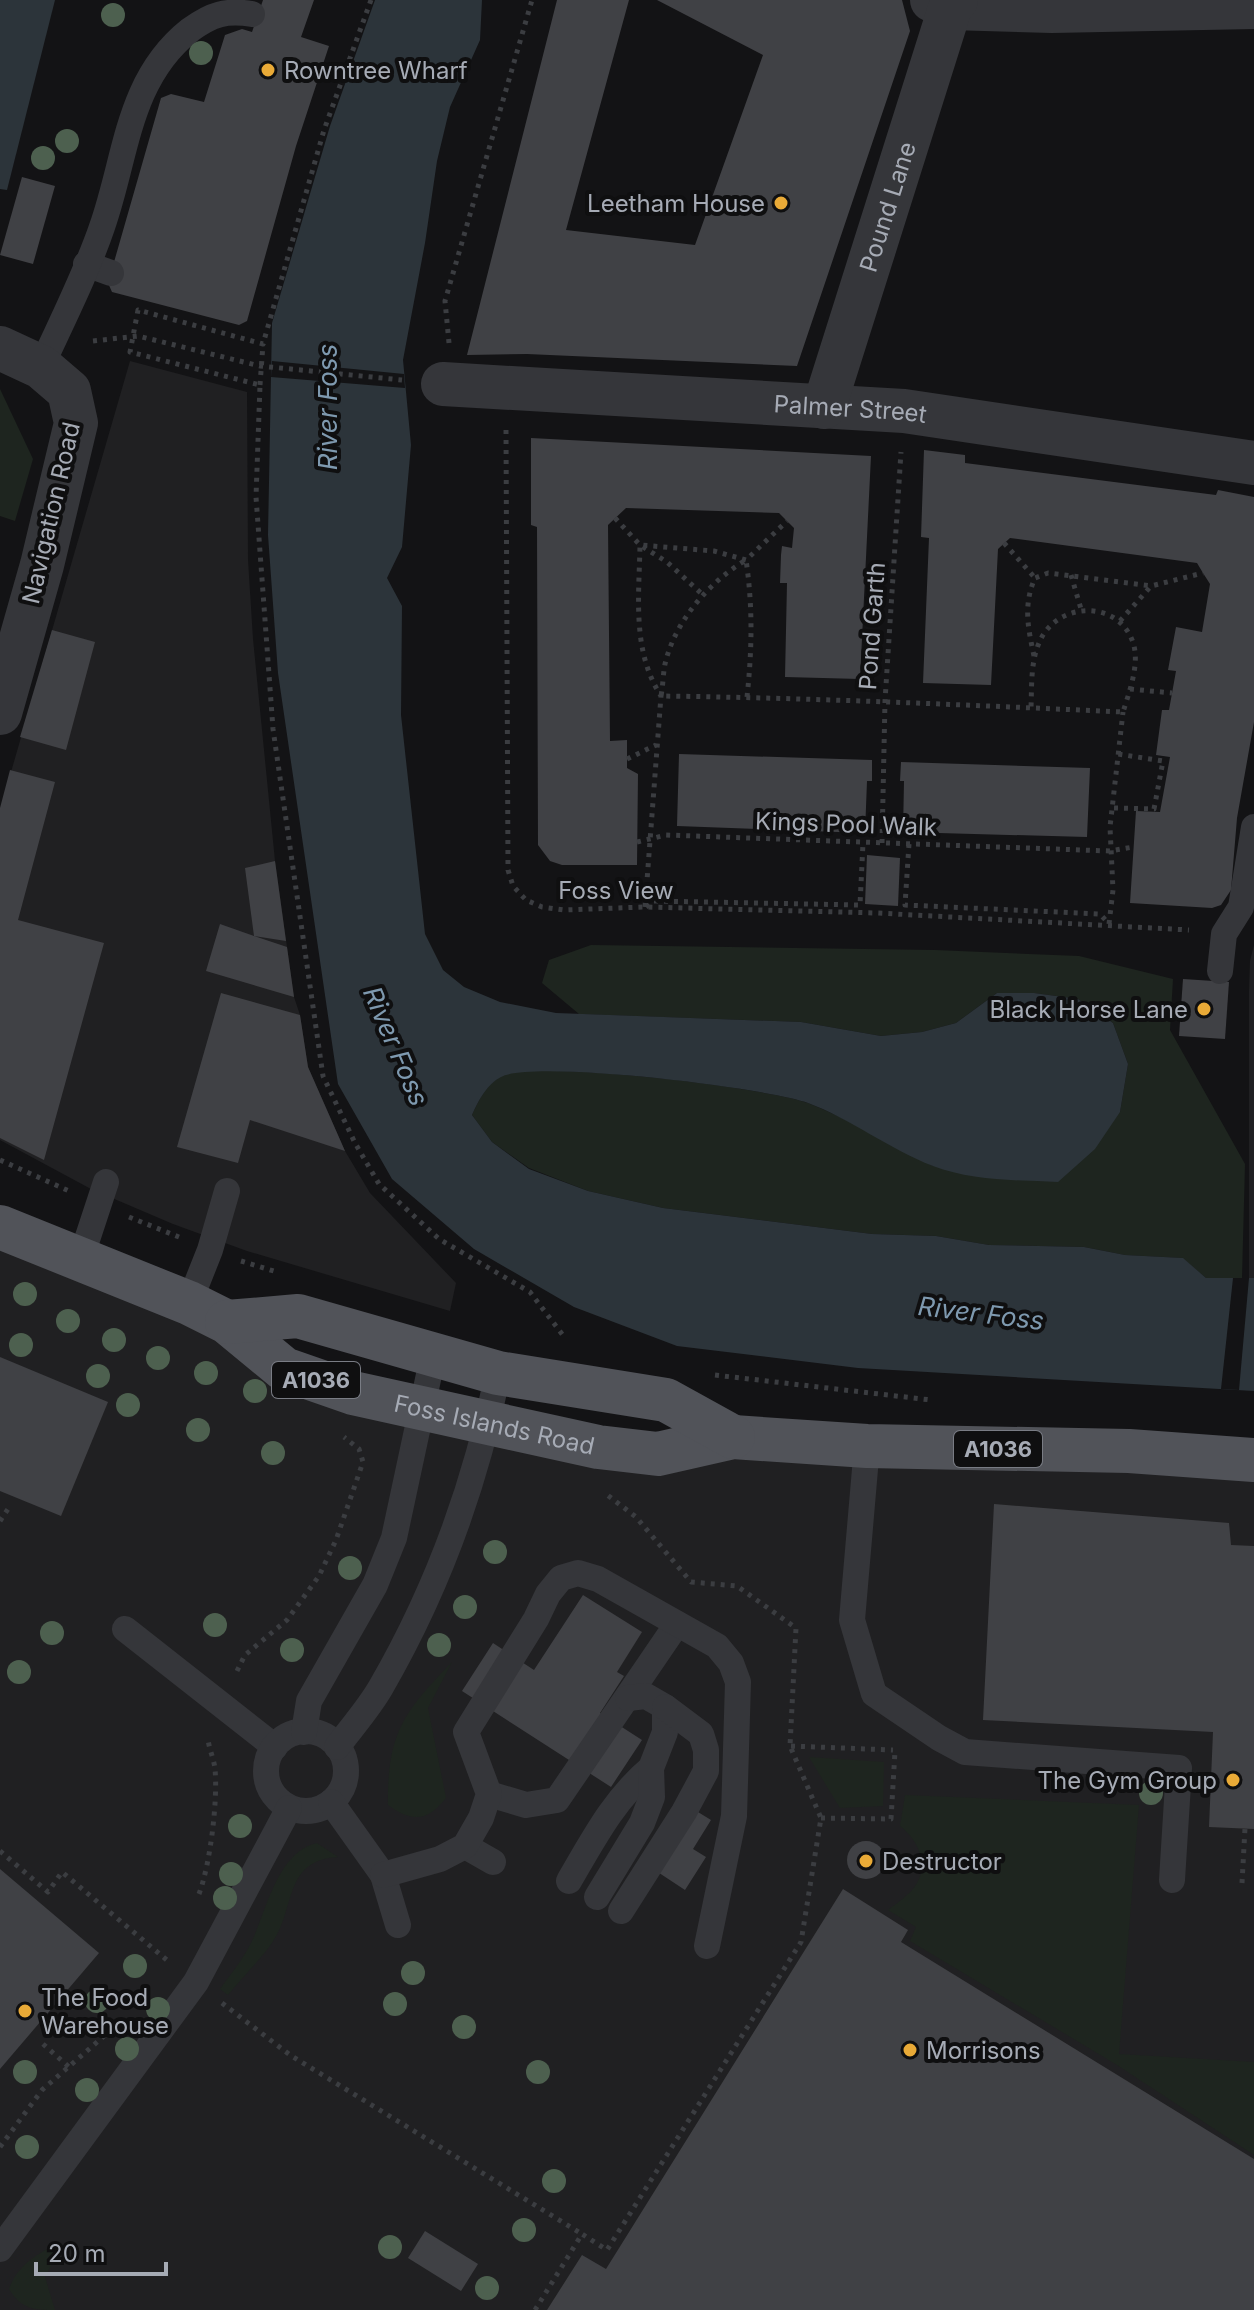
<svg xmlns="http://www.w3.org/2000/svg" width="1254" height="2310" viewBox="0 0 1254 2310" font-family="Inter,sans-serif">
<rect width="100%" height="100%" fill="#131315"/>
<g fill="#202022">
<polygon points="130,361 247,392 248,560 253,639 275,861 294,997 300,1015 308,1067 345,1151 370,1193 456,1283 450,1311 247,1251 173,1224 91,1189 0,1140 0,810"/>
<polygon points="1254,945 1254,1278 1249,1278 1249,991 1250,961"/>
<polygon points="0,1227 284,1369 488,1425 1254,1460 1254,2310 0,2310"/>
</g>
<g fill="#1e251f">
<polygon points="0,389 33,459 15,521 0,516"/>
<path d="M 591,945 L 935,950 L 1079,956 L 1173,979 L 1170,1030 L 1245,1164 L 1242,1278 L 1206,1278 L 1182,1258 L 1125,1255 L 1084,1247 L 989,1245 L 936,1236 L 872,1234 L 663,1208 L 588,1191 L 529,1168 L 492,1142 L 472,1115 C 478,1101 487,1084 501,1076 C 532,1059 769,1088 808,1103 C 851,1120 892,1144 933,1166 L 1120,1112 L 1128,1064 L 1113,1023 L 1078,999 L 1034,993 L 997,993 L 956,1023 L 922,1032 L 881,1036 L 801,1022 L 579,1014 L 542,983 L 549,960 Z"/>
<path d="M 452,1662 L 428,1708 L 446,1798 C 428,1821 412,1823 388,1805 C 387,1733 404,1712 452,1662 Z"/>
<polygon points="809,1757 884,1762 883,1806 840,1808"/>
<path d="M 905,1795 L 1139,1805 L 1119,2054 L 1254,2062 L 1254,2155 L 1117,2065 L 910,1941 L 916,1927 L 888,1910 C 897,1903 911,1894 917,1883 C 929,1863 917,1839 900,1826 Z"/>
<path d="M 317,1843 L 338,1857 C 283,1860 296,1909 272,1943 C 259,1961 242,1978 228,1995 L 220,1989 C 231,1974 243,1959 251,1943 C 267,1910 277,1852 317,1843 Z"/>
<path d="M 59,2242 L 67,2248 L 52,2264 L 45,2277 L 55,2310 C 34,2310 21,2309 9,2289 C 18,2264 37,2255 59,2242 Z"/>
</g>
<g fill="#2c343a">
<polygon points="0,0 55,0 7,190 0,189"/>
<path d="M 375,0 L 482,0 L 480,40 L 450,107 L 437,161 L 425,243 L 403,360 L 411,445 L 402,547 L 387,578 L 402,606 L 401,715 L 425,934 L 443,970 L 464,987 L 500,1002 L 556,1013 L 801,1022 L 881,1036 L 922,1032 L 956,1023 L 997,993 L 1034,993 L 1078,999 L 1113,1023 L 1128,1064 L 1120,1112 L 1095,1149 L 1058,1182 C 1017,1180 972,1181 933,1166 C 889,1149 851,1119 808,1103 C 769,1088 532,1059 501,1077 C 487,1084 478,1101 472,1115 L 492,1142 L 529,1169 L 588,1191 L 663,1208 L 872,1234 L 936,1236 L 989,1245 L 1084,1247 L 1125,1255 L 1183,1258 L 1206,1278 L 1254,1278 L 1254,1391 L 858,1368 L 677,1346 L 574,1307 L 474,1249 L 392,1179 L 338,1084 L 278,673 L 268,535 L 272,323 L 330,126 Z"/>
</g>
<g fill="#131315">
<polygon points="272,361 404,374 405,388 271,377"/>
<polygon points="1233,1278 1249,1278 1239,1390 1221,1389"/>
</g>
<g fill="#404145">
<polygon points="263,0 314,0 301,37 329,46 296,146 247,321 239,325 112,292 108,283 161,98 171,94 204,102 225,35 242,29 252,32"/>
<polygon points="557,0 629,0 566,230 695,245 763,55 657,0 902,0 910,31 797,366 527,354 467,355"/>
<polygon points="22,177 55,186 33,264 0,255"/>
<polygon points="531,438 871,456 860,679 785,677 787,583 780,583 781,555 782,546 792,548 794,528 779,513 626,508 608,525 610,741 627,740 627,768 638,774 637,865 562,865 550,861 538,845 537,527 531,525"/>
<polygon points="924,450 965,455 965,463 1216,495 1218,490 1254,497 1254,722 1237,818 1231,890 1221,905 1212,908 1130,903 1136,811 1160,812 1170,757 1156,755 1162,710 1169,710 1176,671 1168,670 1176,627 1202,632 1210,584 1203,573 1197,563 1010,538 998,549 991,685 923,683 929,538 921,537"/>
<polygon points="52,630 95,642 66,750 20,737"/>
<polygon points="679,754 872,760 872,781 867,781 865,833 677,826"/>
<polygon points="901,762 1090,768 1087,837 903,832 904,781 900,781"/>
<polygon points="10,770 55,782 18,920 104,943 44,1160 0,1138 0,808"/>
<polygon points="867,855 900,858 898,906 865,904"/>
<polygon points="275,861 286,941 254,936 287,947 294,997 206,971 220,924 254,936 245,868"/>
<polygon points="1183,979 1229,982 1225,1039 1179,1036"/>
<polygon points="221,993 300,1015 308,1067 345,1151 250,1120 238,1163 177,1147"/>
<polygon points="0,1357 108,1402 61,1516 0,1491"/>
<polygon points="994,1504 1229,1523 1231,1545 1254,1546 1254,1829 1209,1827 1213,1732 983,1720"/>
<polygon points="583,1595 642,1632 617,1672 624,1676 600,1713 642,1740 611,1787 462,1691 493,1643 534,1670"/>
<polygon points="680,1801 711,1820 693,1849 706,1857 685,1890 641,1861"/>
<circle cx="866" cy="1860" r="19"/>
<polygon points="0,1869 99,1953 0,2069"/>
<polygon points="843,1889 908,1930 901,1942 1254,2159 1254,2310 547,2310 582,2255 606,2269"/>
<polygon points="425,2231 478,2264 461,2291 408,2258"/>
</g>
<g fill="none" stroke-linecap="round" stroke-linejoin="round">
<g stroke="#3b3d41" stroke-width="5" stroke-dasharray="4 6" stroke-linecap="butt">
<polyline points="371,0 324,130 263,344 138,310 130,352 260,385 256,497 273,729 323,1076 355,1143 379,1184 439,1239 530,1292 565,1338"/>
<polyline points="93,341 138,336 260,366 402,380"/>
<polyline points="449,343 445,301 532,0"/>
<polyline points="260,385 263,344"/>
<polyline points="506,430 508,870 513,886 526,900 542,907 564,910 645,907 877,913 1189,930"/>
<polyline points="615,518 640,545 667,562 703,595"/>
<polyline points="1004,543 1035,578"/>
<polyline points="1071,575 1081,609"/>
<polyline points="1120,621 1151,586 1203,573"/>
<path d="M 1034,656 C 1028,628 1023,605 1035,578 L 1048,573 L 1151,586"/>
<polyline points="1130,689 1172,693"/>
<path d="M 747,697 C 752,651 753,607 746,560 C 709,582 675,621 665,664 C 663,674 663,686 661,696 C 816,698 969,705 1123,712 C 1129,693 1139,666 1134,646 C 1123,603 1066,599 1043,635 C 1030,657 1032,683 1031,708"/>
<polyline points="627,759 656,745"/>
<polyline points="1114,808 1154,809 1163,761 1118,754"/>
<polyline points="637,842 666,835 1110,851 1133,847"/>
<polyline points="882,843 885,701 901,452"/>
<polyline points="909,844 905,905 1100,914 1109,924"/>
<path d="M 645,907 L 661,696 C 632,651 639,598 640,545 L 714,551 L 746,560 L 787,521"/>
<polyline points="646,907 654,901 860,905 863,843"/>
<polyline points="1109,924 1113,890 1110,827 1123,712"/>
<polyline points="0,1160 69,1191"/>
<polyline points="129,1217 179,1237"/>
<polyline points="241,1261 277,1272"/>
<polyline points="715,1375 931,1400"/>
<polyline points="0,1521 10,1506"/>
<polyline points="237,1671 245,1655 287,1620 319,1576 336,1540 363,1462 359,1449 344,1437"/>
<polyline points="791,1746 893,1750"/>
<polyline points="821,1818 891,1819 895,1751"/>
<polyline points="0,1851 48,1892 62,1872 168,1961"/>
<polyline points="1242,1883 1245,1828"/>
<path d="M 199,1894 C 210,1865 218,1801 215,1769 C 214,1759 209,1749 208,1739"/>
<polyline points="222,2003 290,2055 582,2234"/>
<polyline points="43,2044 69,2067"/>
<polyline points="0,2147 42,2090 119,2023"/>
<polyline points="535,2310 582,2234 607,2250 801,1942 821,1818 790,1746 796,1628 737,1586 691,1582 636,1517 606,1494"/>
</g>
<g stroke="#35363a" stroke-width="26">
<polyline points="86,264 111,273"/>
<path d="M 41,367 C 62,321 86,274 102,227 C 127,156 127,80 190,30 C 212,14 226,10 252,14"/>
<polyline points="1220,971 1224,934 1241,907 1254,827"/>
<polyline points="80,1261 106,1182"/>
<polyline points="189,1303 210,1250 227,1191"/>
<polyline points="867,1446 852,1620 874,1694 939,1738 965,1752 1179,1768 1172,1880"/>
<polyline points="125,1629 275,1747"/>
<circle cx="306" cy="1771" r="40"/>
<polyline points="304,1732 309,1701 375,1585 394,1538 433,1356"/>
<path d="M 337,1747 C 352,1727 369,1708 381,1687 C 437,1590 476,1483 498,1373"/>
<polyline points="489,1794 526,1805 557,1800 677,1624"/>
<polyline points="331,1802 383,1875 398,1925"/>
<polyline points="465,1846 493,1862"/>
<polyline points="383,1875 440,1859 465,1846 481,1818 489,1794 466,1732 536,1619 548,1594 561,1578 578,1573 598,1579 717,1646 731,1663 738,1682 734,1816 707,1946"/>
<path d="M 569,1881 C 593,1840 614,1799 651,1768"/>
<polyline points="597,1897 642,1823 652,1797 651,1768 665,1732 665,1707 646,1696 628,1698"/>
<polyline points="621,1911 684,1812 706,1771 706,1750 701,1734 665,1707"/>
<polyline points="0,2249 196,1982 289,1808"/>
</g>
<g stroke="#35363a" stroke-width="44">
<polyline points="932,0 950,8 1052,11 1254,7"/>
<polyline points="0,348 41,367 69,391 76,423 42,565 0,713"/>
<path id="s1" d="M 443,384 L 904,411 L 1254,463"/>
<path id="s2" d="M 824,407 L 950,8 L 956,0"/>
</g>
<g stroke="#515359" stroke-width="44">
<path id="s3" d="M 0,1227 L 189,1303 L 227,1322 L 284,1369 L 353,1393 L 598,1447 L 658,1454 L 733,1437 L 867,1446 L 1129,1451 L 1254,1460"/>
<polyline points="227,1322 298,1316 498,1373 666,1400 733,1437"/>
</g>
</g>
<g fill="#4d604f">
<circle cx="113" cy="15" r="12"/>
<circle cx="201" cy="53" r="12"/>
<circle cx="67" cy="141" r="12"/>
<circle cx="43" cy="158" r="12"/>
<circle cx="25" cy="1294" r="12"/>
<circle cx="68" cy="1321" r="12"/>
<circle cx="114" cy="1340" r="12"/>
<circle cx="21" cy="1345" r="12"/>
<circle cx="158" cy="1358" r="12"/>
<circle cx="206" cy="1373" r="12"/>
<circle cx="98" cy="1376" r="12"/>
<circle cx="255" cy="1391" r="12"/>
<circle cx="128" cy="1405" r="12"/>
<circle cx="198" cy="1430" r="12"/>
<circle cx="273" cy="1453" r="12"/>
<circle cx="495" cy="1552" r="12"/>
<circle cx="350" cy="1568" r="12"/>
<circle cx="465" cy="1607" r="12"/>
<circle cx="215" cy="1625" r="12"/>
<circle cx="52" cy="1633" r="12"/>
<circle cx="439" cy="1645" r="12"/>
<circle cx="292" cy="1650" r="12"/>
<circle cx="19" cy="1672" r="12"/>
<circle cx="1151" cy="1793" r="12"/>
<circle cx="240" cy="1826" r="12"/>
<circle cx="231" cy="1874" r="12"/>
<circle cx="225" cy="1898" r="12"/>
<circle cx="135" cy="1966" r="12"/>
<circle cx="413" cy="1973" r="12"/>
<circle cx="97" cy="2001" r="12"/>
<circle cx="395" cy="2004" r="12"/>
<circle cx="158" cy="2009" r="12"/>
<circle cx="464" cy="2027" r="12"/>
<circle cx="127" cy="2049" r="12"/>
<circle cx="25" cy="2072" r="12"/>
<circle cx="538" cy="2072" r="12"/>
<circle cx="87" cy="2090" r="12"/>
<circle cx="27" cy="2147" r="12"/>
<circle cx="554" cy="2181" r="12"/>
<circle cx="524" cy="2230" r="12"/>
<circle cx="390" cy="2247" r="12"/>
<circle cx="487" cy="2288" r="12"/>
</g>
<g fill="#e9aa37" stroke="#0f0f10" stroke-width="3">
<circle cx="268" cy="70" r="8"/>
<circle cx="781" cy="203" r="8"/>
<circle cx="1204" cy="1009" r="8"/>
<circle cx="1233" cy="1780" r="8"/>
<circle cx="866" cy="1861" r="8"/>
<circle cx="25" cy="2011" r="8"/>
<circle cx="910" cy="2050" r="8"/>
</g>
<g text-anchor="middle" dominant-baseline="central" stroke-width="8" stroke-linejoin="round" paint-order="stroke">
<g fill="#0f0f10" stroke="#797c84" stroke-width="2">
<rect x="272" y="1362" width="88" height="36" rx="6"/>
<rect x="954" y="1431" width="88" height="36" rx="6"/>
</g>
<g font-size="22" font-weight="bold" fill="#a6abb5">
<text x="316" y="1380">A1036</text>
<text x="998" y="1449">A1036</text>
</g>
<g font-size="24" fill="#a6abb5" stroke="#0f0f10" text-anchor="start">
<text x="284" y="70">Rowntree Wharf</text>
<text x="765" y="203" text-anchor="end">Leetham House</text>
<text x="1188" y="1009" text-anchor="end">Black Horse Lane</text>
<text x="1217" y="1780" text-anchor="end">The Gym Group</text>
<text x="882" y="1861">Destructor</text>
<text x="41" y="1997">The Food<tspan x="41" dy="28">Warehouse</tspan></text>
<text x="926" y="2050">Morrisons</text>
</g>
<g font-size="24" fill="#a6abb5" stroke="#0f0f10">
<text stroke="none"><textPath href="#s2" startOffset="210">Pound Lane</textPath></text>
<text stroke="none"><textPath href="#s1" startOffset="408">Palmer Street</textPath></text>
<text transform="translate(51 513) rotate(-77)">Navigation Road</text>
<text transform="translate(872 626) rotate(-86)">Pond Garth</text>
<text transform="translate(846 824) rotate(2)">Kings Pool Walk</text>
<text x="616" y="890">Foss View</text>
<text stroke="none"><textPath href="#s3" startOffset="538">Foss Islands Road</textPath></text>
</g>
<g font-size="26" font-style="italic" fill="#7e99af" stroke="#0f0f10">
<text transform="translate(327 407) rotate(-90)">River Foss</text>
<text transform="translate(396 1046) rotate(67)">River Foss</text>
<text transform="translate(981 1313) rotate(7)">River Foss</text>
</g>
</g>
<path d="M36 2262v12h130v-12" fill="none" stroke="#a6abb5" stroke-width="4"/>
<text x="48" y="2262" font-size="24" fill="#a6abb5" stroke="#0f0f10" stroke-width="6" paint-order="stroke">20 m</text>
</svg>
